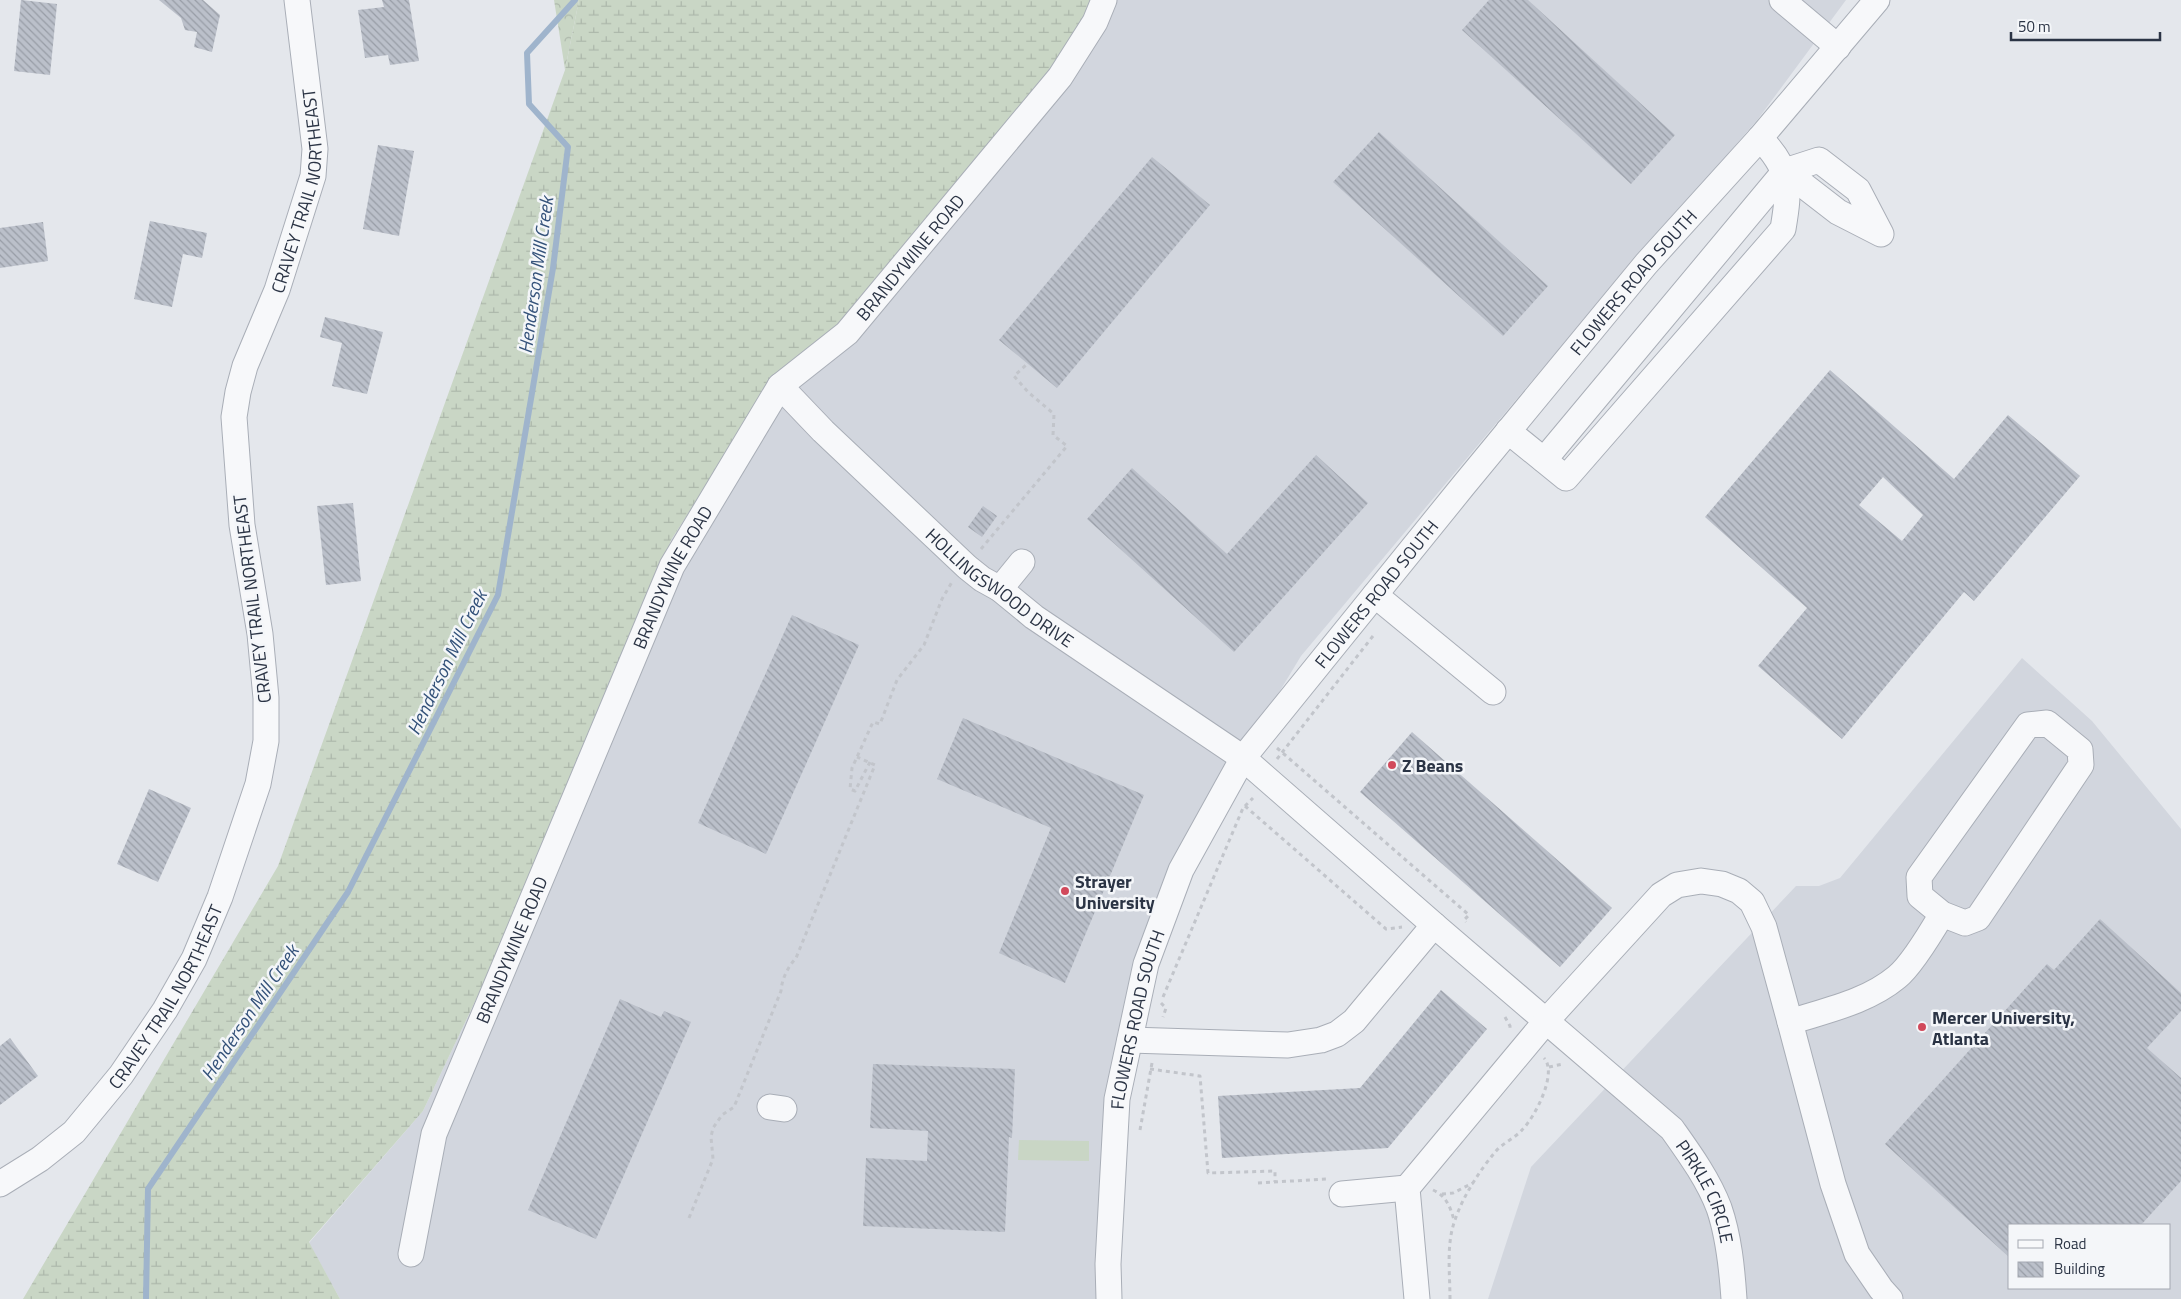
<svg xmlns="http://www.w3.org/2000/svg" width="2181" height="1299" viewBox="0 0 2181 1299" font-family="'Titillium Web',sans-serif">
<defs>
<pattern id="forest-crowns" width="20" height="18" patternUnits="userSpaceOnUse" patternTransform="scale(1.25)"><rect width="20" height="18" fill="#c9d6c5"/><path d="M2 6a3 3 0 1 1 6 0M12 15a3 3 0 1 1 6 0" fill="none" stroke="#adb8ab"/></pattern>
<pattern id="wetland-marsh" width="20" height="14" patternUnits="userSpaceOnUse" patternTransform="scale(1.25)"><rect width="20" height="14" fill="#c9d6c5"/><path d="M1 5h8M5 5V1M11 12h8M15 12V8" fill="none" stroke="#adb8ab"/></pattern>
<pattern id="building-back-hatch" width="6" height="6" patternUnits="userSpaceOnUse" patternTransform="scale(1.25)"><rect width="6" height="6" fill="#bbc0ca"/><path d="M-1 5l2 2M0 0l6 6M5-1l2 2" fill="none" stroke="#989da6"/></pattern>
</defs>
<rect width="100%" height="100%" fill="#e4e7ec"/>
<g fill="#d2d6de" fill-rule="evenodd">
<polygon points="1096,0 1846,0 1758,119 1520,395 1301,656 1203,818 1115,1057 1118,1299 340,1299 309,1243 423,1111 604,730 671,540 753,414"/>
<path d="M 2022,658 L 2092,721 L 2181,829 L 2181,1299 L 1488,1299 L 1531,1167 L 1796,886 L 1819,886 L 1840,878 ZM 2010,1225 L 2170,1225 L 2170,1288 L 2010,1288 Z"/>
</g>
<polygon fill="url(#forest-crowns)" points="554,0 579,0 565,70 564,63"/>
<polygon fill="url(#wetland-marsh)" points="579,0 1096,0 1058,60 842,332 753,414 671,540 604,730 423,1111 309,1242 340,1299 23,1299 278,866 565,70"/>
<polygon fill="#c9d6c5" points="1019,1140 1089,1141 1089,1161 1018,1160"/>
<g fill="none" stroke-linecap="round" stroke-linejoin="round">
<polyline stroke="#9fb4cc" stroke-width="6" points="146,1299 148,1189 348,892 498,595 553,268 568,147 529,104 527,53 575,0"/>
</g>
<g fill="url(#building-back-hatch)" fill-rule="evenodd">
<polygon points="21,0 57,4 50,75 14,71"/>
<polygon points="159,0 203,0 220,15 212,52 194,47 197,32 185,30 181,18"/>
<polygon points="382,0 409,0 419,61 390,65 388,55 365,58 358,10 384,7"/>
<polygon points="1489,0 1528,0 1675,135 1631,184 1462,30"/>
<polygon points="1379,132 1548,286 1503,336 1333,182"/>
<polygon points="378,145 414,151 399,236 363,229"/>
<polygon points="1152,157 1210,205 1057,388 999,340"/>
<polygon points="150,221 207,233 202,258 183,254 172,307 134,299"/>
<polygon points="43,222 48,261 0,268 0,228"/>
<polygon points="325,317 383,332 367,394 332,386 342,343 320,337"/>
<path d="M 1830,370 L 1954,479 L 2008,415 L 2080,476 L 1974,601 L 1964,592 L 1842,739 L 1758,666 L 1807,608 L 1705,517 ZM 1883,477 L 1923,515 L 1902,541 L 1859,505 Z"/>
<polygon points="1316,455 1368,503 1234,652 1087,519 1132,468 1227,554"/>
<polygon points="353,503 361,581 326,585 317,506"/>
<polygon points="983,506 997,516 982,537 968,527"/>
<polygon points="792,615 859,645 766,854 698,823"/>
<polygon points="963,718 1144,795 1065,983 999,953 1051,828 937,779"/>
<polygon points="1412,732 1612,908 1560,967 1360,792"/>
<polygon points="149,789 191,808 158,882 117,864"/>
<polygon points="2100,919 2181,993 2181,1011 2147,1048 2181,1078 2181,1181 2141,1225 2010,1225 2010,1258 1885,1144 2047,964 2054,970"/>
<polygon points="1441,990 1487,1029 1388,1148 1222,1158 1218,1096 1360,1088"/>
<polygon points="620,999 661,1017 664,1011 691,1022 596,1239 528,1210"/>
<polygon points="10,1038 38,1076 0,1105 0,1046"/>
<polygon points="873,1064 1015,1069 1012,1138 1009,1137 1005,1232 863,1226 866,1158 927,1161 928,1131 870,1128"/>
</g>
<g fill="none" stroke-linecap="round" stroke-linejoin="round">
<defs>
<g id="minor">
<polyline points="1782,0 1838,47"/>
<path id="s1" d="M 780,386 L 823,431 L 967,567 L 982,579 L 1000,589 L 1034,617 L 1243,758 L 1434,925"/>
<path d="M 1508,431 L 1566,478 L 1783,229 C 1790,187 1791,170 1760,138"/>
<polyline points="1544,460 1785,171 1819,160 1858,190 1881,234 1838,212 1785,171"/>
<polyline points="1000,589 1022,562"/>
<polyline points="1375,595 1493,692"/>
<polyline points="1790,1022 1833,1184 1857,1254 1881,1289 1890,1299"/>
<path id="s2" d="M 1130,1040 L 1288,1045 L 1321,1040 L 1337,1034 L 1354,1021 L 1434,925 L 1672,1129 C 1689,1153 1708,1179 1719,1208 C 1729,1237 1732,1269 1734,1299"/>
<polyline points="770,1107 784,1109"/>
<path id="s3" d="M 0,1184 L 40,1159 L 74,1132 L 121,1075 L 165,1010 L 194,959 L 220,897 L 258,784 L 266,741 L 266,698 L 260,634 L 242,525 L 234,417 L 238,392 L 245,366 L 277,290 L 313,176 L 315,149 L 297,0"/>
<polyline points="1342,1194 1407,1188"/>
<path id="s4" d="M 411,1254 L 434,1134 L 672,566 L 780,386 L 847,333 L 985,167 L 1060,77 L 1095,22 L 1104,0"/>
<path id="s5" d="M 1109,1299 L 1108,1264 L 1117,1099 L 1146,964 L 1181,870 L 1243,758 L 1463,486 L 1646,264 L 1760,138 L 1877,0"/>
<path d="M 1417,1299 L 1407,1188 L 1547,1020 L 1661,895 L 1677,885 L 1701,881 L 1722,884 L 1739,891 L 1752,902 L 1764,927 L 1790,1022 C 1827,1010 1867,1002 1897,977 C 1912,965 1932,931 1942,914 L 1920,896 L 1919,877 L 2028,725 L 2047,723 L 2080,750 L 2081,765 L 1978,918 L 1965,923 L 1942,914"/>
</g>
</defs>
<use href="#minor" stroke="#a9aeb7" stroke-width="27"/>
<g stroke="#c2c5cb" stroke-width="3" stroke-dasharray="4 4" stroke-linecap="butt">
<polyline points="981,549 1067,446 1053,435 1054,414 1028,392 1014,376 1026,365"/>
<polyline points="1277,748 1469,915 1464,920 1466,922"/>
<polyline points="1277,759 1373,636"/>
<polyline points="870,762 855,791 850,789 852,768 873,722 880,724 897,680 924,645 942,599 952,582"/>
<polyline points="1245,806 1386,929 1402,927"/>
<polyline points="1163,997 1243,808 1253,798"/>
<polyline points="1161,1003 1166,1008 1163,1017"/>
<polyline points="1505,1017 1510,1026 1510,1029"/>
<polyline points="1549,1067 1563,1064"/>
<polyline points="1150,1069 1200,1076 1208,1173 1275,1171 1275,1182"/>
<polyline points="1140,1130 1152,1063"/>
<polyline points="1258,1183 1326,1179"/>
<path d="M 1433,1190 C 1446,1196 1450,1206 1454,1220"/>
<polyline points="1442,1194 1453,1193 1473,1183"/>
<path d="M 689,1218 L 713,1159 L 711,1137 L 713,1128 L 722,1115 L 734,1107 L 781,991 C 782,978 788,967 796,958 L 875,765 L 857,757"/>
<path d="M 1450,1299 C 1450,1273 1446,1244 1455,1220 C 1463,1196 1480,1170 1496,1151 C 1503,1143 1515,1138 1522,1130 C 1535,1117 1558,1073 1544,1058"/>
</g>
<use href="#minor" stroke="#f7f8fa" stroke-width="25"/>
</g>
<g fill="#d1495b" stroke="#f4f6f9" stroke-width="2">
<circle cx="1392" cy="765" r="5"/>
<circle cx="1065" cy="891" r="5"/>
<circle cx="1922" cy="1027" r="5"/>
</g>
<g text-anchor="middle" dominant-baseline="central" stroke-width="5" stroke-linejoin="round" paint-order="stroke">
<g font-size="18" fill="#2b3445" stroke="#f4f6f9">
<text stroke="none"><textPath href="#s3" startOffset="1095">CRAVEY TRAIL NORTHEAST</textPath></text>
<text stroke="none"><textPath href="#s4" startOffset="1132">BRANDYWINE ROAD</textPath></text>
<text stroke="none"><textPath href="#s5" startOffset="1182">FLOWERS ROAD SOUTH</textPath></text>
<text stroke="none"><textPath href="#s4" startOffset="728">BRANDYWINE ROAD</textPath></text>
<text stroke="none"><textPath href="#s1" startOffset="299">HOLLINGSWOOD DRIVE</textPath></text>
<text stroke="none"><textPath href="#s5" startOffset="778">FLOWERS ROAD SOUTH</textPath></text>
<text transform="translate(252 599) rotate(-97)">CRAVEY TRAIL NORTHEAST</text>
<text stroke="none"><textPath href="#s4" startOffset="322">BRANDYWINE ROAD</textPath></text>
<text stroke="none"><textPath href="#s3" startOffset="255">CRAVEY TRAIL NORTHEAST</textPath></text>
<text stroke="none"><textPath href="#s5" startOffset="282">FLOWERS ROAD SOUTH</textPath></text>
<text stroke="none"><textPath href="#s2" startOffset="740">PIRKLE CIRCLE</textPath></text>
</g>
<g font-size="18" font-weight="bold" fill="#2b3445" stroke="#f4f6f9" text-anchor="start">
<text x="1402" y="765">Z Beans</text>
<text x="1075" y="881">Strayer<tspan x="1075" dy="21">University</tspan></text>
<text x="1932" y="1017">Mercer University,<tspan x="1932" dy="21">Atlanta</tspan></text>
</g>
<g font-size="19" font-style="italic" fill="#34527a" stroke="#f4f6f9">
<text transform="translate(535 275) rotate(-82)">Henderson Mill Creek</text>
<text transform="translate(446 662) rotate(-64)">Henderson Mill Creek</text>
<text transform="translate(249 1012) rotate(-56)">Henderson Mill Creek</text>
</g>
</g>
<rect x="2008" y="1224" width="162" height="65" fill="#f4f6f9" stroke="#a4a8b1"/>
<rect x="2018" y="1240" width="25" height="8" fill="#f7f8fa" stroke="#a4a8b1"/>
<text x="2054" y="1249" font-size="15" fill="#2b3445">Road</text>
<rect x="2018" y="1262" width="25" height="15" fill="url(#building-back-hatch)" stroke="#a4a8b1"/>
<text x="2054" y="1274" font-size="15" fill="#2b3445">Building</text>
<path d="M2011 32v8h149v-8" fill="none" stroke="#2b3445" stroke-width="2.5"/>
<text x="2018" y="32" font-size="15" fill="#2b3445" stroke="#f4f6f9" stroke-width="4" paint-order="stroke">50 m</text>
</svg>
